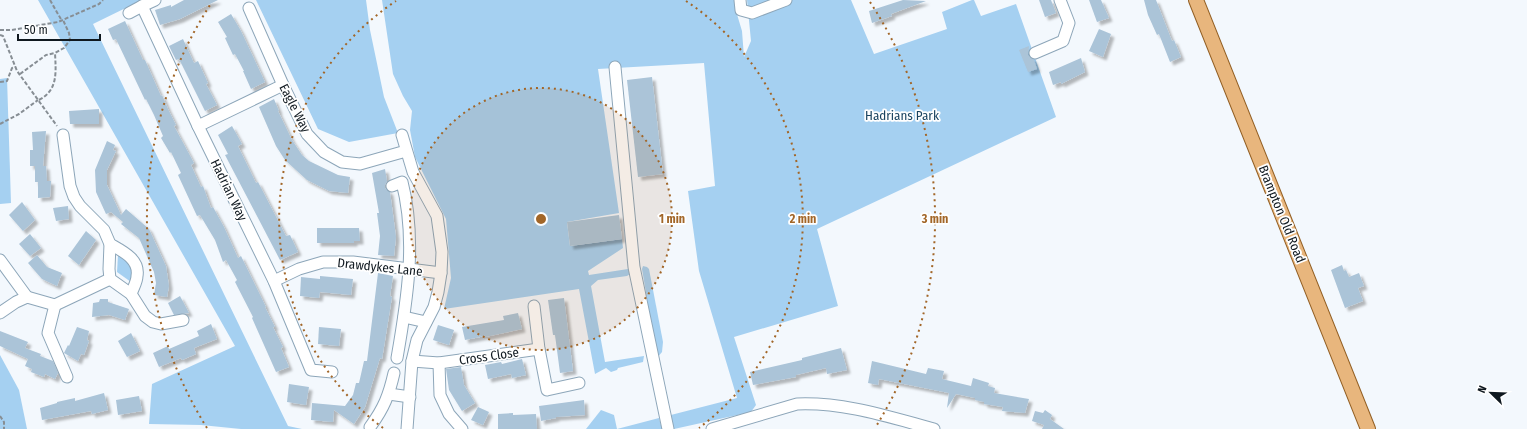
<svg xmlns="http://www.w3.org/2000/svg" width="1527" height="429" viewBox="0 0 1527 429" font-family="'Fira Sans Condensed',sans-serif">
<defs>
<filter id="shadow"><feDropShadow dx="3.5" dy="3.5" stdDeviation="1" flood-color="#0004"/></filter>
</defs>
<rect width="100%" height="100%" fill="#f3f8fd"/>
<g fill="#a5d0f1">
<polygon points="38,0 142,0 93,24 288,426 302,429 241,429 201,425 149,424 152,384 235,346"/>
<polygon points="256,0 366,0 370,30 384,97 398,133 349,142 318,129"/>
<polygon points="382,0 734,0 736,11 742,31 744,57 751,41 747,0 851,0 874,54 947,29 942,12 972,0 974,0 981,16 1016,4 1056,117 817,229 838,306 734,337 756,405 751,412 674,429 667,416 737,398 699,271 688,191 715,186 704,63 598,69 619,213 567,222 570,246 622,239 623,248 588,271 589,275 628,269 630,274 627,276 598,280 591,286 605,362 644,356 643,362 618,368 617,370 611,372 606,368 595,374 579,289 444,309 451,278 446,219 415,157 410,130 412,111 403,96 393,74"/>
<polygon points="7,78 11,203 0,204 0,79"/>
<polygon points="118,255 127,260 134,272 131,282 117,272"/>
<polygon points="643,266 647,267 649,269 663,342 662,352 657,358 642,269"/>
<polygon points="0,355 19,390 27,429 0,429"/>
<polygon points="601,410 614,415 617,429 586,429"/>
<polygon points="659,418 662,429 617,429"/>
</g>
<g fill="#abc4d8" filter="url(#shadow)">
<polygon points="184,0 218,0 180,19 160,25 155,10 171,5 171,7"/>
<polygon points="903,0 926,1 891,14 892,16 872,23 869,11"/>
<polygon points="1039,0 1051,0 1056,13 1045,17"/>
<polygon points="1089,0 1101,0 1109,18 1097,22"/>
<polygon points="1144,0 1156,0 1172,41 1174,40 1181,57 1170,62 1159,34 1157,35 1148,15"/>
<polygon points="231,14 241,31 265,82 251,89 243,71 244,71 235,54 233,55 225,38 227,37 218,22"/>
<polygon points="125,21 143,60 145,60 161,96 162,95 168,109 176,125 174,126 194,163 191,165 201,187 203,186 211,208 213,207 224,227 238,258 241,256 266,307 265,307 275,327 273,327 283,347 281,348 289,367 276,372 252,318 253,317 235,282 237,280 226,260 223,262 215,240 200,215 197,216 178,175 181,173 171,152 170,153 161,138 163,136 154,115 146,99 145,100 116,39 113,40 108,29"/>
<polygon points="1099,29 1111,34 1103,57 1089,51"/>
<polygon points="183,39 194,63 198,61 208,83 206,84 217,105 205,111 179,59 176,60 169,46"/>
<polygon points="1029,46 1028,55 1034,60 1037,69 1028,72 1019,50"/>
<polygon points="1081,58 1085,72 1061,84 1061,82 1053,85 1049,72"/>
<polygon points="652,77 663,174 638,177 627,80"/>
<polygon points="274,99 279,111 278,111 292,140 302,155 309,161 338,175 350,177 348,193 329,191 307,180 285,160 276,146 259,107"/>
<polygon points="99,109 99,124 70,124 69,111"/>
<polygon points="232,126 242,144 238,146 256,183 258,182 286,236 290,235 298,252 280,260 225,155 228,154 218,135"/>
<polygon points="46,131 43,166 46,166 47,181 51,181 50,197 38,198 38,182 35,182 35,166 30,166 30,150 33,150 32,132"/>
<polygon points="107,141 115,145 113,150 116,151 107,170 107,185 121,215 126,209 149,229 166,266 169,286 167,297 154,295 156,283 154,272 139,238 121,224 123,222 111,212 106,214 96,192 95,170"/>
<polygon points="385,169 387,181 385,185 385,188 390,192 396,237 394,256 378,255 380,236 377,213 379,213 372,173"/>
<polygon points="22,202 35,220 23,231 9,215"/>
<polygon points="68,206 69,219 56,221 53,208"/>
<polygon points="619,215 622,239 570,246 567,222"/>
<polygon points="317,228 359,228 360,241 354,241 354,243 317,243"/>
<polygon points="86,231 96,240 79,265 68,256"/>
<polygon points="30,234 41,248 30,256 19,244"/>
<polygon points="37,255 47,267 62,273 57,286 42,279 28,263"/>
<polygon points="1342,265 1344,271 1346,270 1349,277 1359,273 1364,286 1358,288 1363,301 1345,308 1331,270"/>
<polygon points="378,273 393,276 390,296 392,297 382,359 380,358 365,407 354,424 334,410 333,422 311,420 312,403 345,406 353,395 356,383 359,383 364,361 367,361"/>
<polygon points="320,276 353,279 351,295 320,292 319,298 300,296 301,277 320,279"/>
<polygon points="180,296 189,313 174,315 168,303"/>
<polygon points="564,298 573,371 560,373 555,335 553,335 548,300"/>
<polygon points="100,299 108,299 108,302 129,309 125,320 109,315 92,317 93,303 99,302"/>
<polygon points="518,313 522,329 485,337 485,336 465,340 462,327 504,320 503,316"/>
<polygon points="211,324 217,339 194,348 196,354 182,360 181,358 159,367 153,353 168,346 169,349 199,336 197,331"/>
<polygon points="438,325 454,330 449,345 433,340"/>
<polygon points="77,327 89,331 87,340 89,341 84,355 81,354 78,361 64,353 68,345 69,346"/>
<polygon points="319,327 341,329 339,346 318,344"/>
<polygon points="0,331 28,342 25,348 41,354 40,356 53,361 58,373 55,379 45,374 44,377 31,372 32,369 25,366 28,359 0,346"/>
<polygon points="131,333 140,351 127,357 118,341"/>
<polygon points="841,348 847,370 827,374 826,368 796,375 796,377 753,385 750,372 802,360 802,358"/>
<polygon points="522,359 526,375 512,378 511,374 488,379 485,365 501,362 502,364"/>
<polygon points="872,361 926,374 928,368 944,371 942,379 971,386 973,378 989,383 988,386 995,388 994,393 1029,399 1025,413 1002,411 1003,407 984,404 984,402 975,400 975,398 956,394 947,408 949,393 879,379 878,385 868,383"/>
<polygon points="461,367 464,385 475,403 462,411 449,390 446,369"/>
<polygon points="289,384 309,387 306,405 287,402"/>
<polygon points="104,393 108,410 92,414 91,411 42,420 40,408 57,403 57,402 75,398 75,401"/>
<polygon points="139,396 142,411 118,415 116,400"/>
<polygon points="584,400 585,415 556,417 556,418 541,421 539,406"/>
<polygon points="478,407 489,412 483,425 471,420"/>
<polygon points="1045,410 1052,415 1050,419 1064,429 1042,429 1044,425 1032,421 1035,411 1043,413"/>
<polygon points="513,413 513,415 536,414 537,429 498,429 498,414"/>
</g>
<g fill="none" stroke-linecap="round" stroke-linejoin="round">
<defs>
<g id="minor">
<polyline points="155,0 142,6 198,126 274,281 311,370 332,372"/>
<polyline points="740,0 741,10 752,13 786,0"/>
<polyline points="249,8 283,85 307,134 324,152 342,162 360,164 406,151"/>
<polyline points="129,13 142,6"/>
<polyline points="1035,53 1063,41 1069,23 1060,0"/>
<polyline points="615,67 634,267 668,429"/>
<polyline points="198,126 283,85"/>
<polyline points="63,135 70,186 74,197 80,206 104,230 110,244 109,269 110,279 131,294 145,316 153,322 161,324 183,320"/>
<polyline points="402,135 413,172 437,216 442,252 441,273 438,292 434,307 417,340 412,361 407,429"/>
<path d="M 392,186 L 402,182 C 417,240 407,301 397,358"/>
<path d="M 110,244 C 122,251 140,259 137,276 C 137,282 133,288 131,294"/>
<polyline points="0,260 27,297"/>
<polyline points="274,281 299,269 323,262 353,262 441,273"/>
<polyline points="55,305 48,333 67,377"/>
<polyline points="534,306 539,349 547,390 579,383"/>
<polyline points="0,313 16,302 27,297 55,305 110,279"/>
<polyline points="404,317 426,322"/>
<polyline points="412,361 439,363 539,349"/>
<polyline points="439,363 440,395 449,414 462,429"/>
<polyline points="389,394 410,397"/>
<path d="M 370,427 C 384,408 389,395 394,373"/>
<path d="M 712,429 L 797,404 C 844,402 889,417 934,429"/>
</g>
<polyline id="major" points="1196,0 1368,429"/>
</defs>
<use href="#minor" stroke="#8da6b9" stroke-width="13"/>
<use href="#major" stroke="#925f24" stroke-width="16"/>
<g stroke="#878e94" stroke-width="2" stroke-dasharray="4 2" stroke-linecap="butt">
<polyline points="50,0 62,21"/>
<polyline points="0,30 12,30 58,22 99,4 103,0"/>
<polyline points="0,35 3,36 17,71 57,126"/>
<polyline points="20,74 46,55 55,53"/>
<polyline points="0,82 7,81 12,68 16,67"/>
<path d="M 39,100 C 58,90 56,73 55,53 L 64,48 L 70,40 L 69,33 L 63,20"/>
<polyline points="0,124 19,114 38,100"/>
<polyline points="0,416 4,422 4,429"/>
</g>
<use href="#minor" stroke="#fff" stroke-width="11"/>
<use href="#major" stroke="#e8b67d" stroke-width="14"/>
</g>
<circle cx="541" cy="219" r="131" fill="#a26628" fill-opacity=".12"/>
<g fill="none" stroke="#a26628" stroke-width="2" stroke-dasharray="2 4">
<circle cx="541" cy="219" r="131"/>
<path d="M383 428A262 262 0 0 1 396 1M686 1A262 262 0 0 1 699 428"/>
<path d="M207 428A394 394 0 0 1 212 2M870 2A394 394 0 0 1 875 428"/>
</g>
<g text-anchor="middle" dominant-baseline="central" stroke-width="3.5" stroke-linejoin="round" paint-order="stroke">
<g font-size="13" fill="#0f181f" stroke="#fff">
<text transform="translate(295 108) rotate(63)">Eagle Way</text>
<text transform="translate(229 190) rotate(64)">Hadrian Way</text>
<text transform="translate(1282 214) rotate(68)">Brampton Old Road</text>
<text transform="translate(380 267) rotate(6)">Drawdykes Lane</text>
<text transform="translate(489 356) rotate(-8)">Cross Close</text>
</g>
<g font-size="13" fill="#194360" stroke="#fff">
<text x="902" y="115">Hadrians Park</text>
</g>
</g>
<circle cx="541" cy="219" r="6" fill="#a26628" stroke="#fff" stroke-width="2"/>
<g font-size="12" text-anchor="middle" font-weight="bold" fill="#a26628" stroke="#fff" stroke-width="3.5" stroke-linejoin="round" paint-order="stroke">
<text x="672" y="223">1 min</text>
<text x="803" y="223">2 min</text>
<text x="935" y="223">3 min</text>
</g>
<g transform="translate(1491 393) rotate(293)" stroke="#ffffff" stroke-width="3" paint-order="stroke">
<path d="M0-3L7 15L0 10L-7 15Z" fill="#0f181f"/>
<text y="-6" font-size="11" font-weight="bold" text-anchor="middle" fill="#0f181f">N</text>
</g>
<path d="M18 34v6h82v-6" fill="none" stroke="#0f181f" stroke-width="2"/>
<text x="24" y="34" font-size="12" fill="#0f181f" stroke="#ffffff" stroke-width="3" paint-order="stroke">50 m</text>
</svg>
